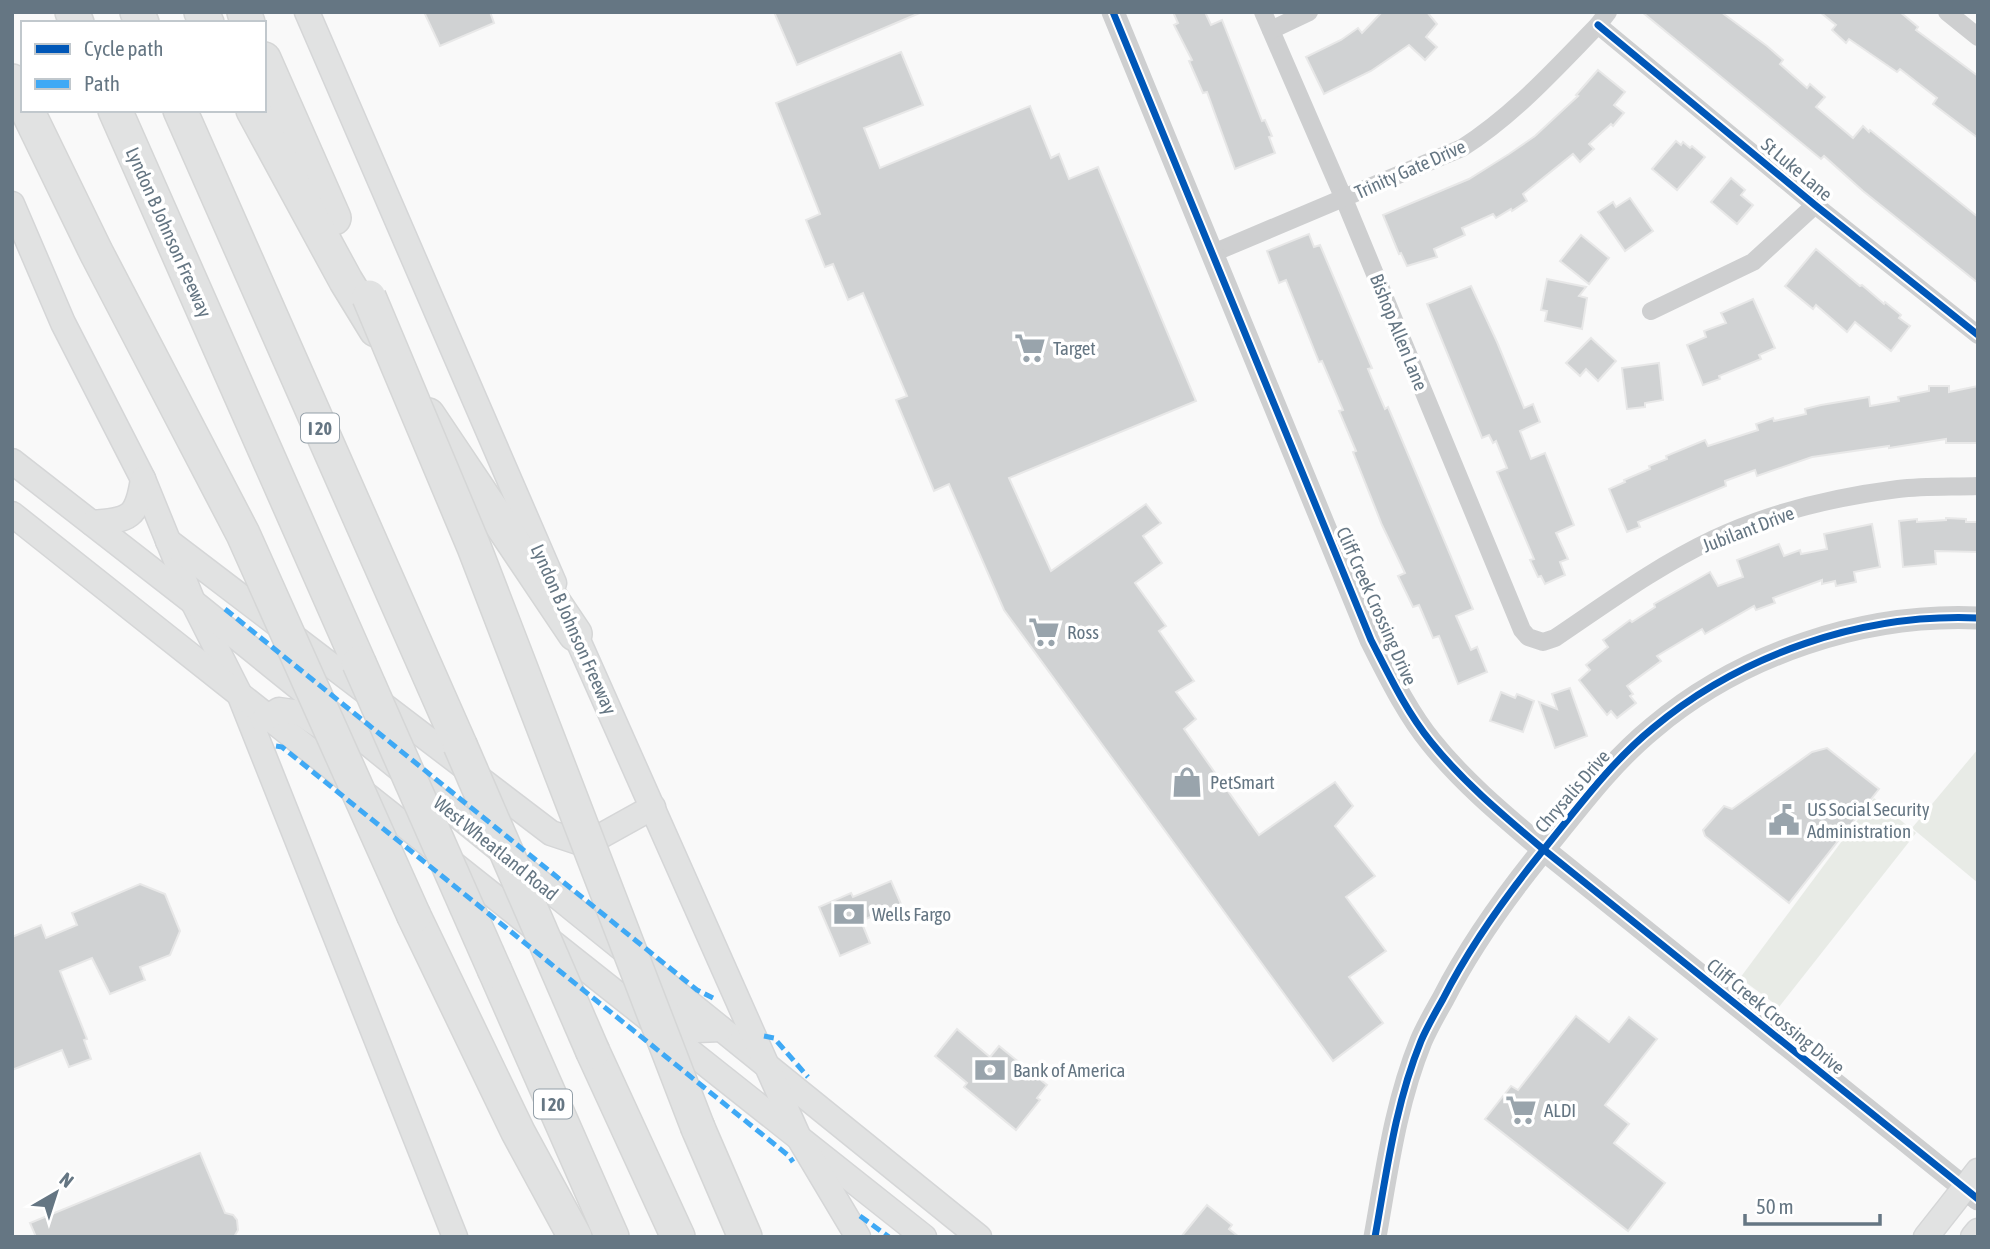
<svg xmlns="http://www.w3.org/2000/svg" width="1990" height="1249" viewBox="0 0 1990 1249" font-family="'Asap Condensed',sans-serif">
<rect width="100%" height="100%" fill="#f9f9f9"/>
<g fill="#e8ebe6">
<polygon points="1978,749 1978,883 1912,828"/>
<polygon points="1874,798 1916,833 1779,1007 1740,978"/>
</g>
<g fill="#d0d2d3" stroke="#e8e8e8" stroke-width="2">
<polygon points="424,12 490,12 494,23 440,46"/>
<polygon points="774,12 922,12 797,65"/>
<polygon points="1173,12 1205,12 1211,25 1222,20 1262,121 1265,120 1272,136 1269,137 1275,153 1235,169 1207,92 1203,93 1189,61 1192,60 1174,25 1178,23"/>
<polygon points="1382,12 1427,12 1437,24 1426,37 1437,47 1425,60 1409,45 1371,71 1324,94 1306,57 1341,40 1358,28 1362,33"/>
<polygon points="1642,12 1721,12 1767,46 1783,60 1780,64 1807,88 1810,84 1825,97 1816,107 1853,138 1863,126 1869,132 1870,130 1978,217 1978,283 1863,191 1824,156 1821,159"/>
<polygon points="1820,12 1900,12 1918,27 1916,30 1978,76 1978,138 1933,104 1937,98 1900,69 1897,72 1849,39 1846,43 1832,30 1836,25"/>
<polygon points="901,52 923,105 864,128 880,168 1030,106 1051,158 1059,154 1069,179 1098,167 1196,401 1009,478 1051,571 1146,504 1161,523 1143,536 1162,563 1135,583 1166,626 1159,631 1194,681 1176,692 1196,719 1184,729 1259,835 1335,782 1353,806 1335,826 1375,876 1346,897 1386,951 1349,977 1383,1023 1333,1061 1004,610 949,484 934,491 896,400 907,396 863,293 848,300 833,264 825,267 806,220 820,214 776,103"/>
<polygon points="1598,70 1625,92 1614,105 1624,113 1613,126 1611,124 1589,144 1594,149 1580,162 1573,154 1523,194 1527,201 1512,211 1511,209 1496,218 1493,214 1462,228 1465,235 1434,249 1437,257 1407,266 1401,253 1399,254 1383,215 1469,179 1509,154 1535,136 1578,96 1576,95"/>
<polygon points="1676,141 1681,145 1683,142 1690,148 1692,146 1705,157 1677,190 1652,169"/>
<polygon points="1731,178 1745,190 1741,195 1753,205 1737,224 1711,202"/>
<polygon points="1630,198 1653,231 1625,251 1598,212 1613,202 1616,207"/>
<polygon points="1309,234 1314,247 1320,245 1372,368 1368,369 1379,395 1385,409 1388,407 1399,433 1473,609 1456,616 1471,650 1477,647 1487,672 1458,684 1439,636 1433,638 1419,605 1413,607 1398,576 1405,573 1382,525 1353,452 1356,451 1339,411 1343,410 1322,361 1319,362 1286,280 1279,283 1267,251"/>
<polygon points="1581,235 1609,258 1589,284 1560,261"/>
<polygon points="1816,249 1860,286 1862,285 1884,304 1885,302 1901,315 1899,318 1910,326 1891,351 1855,322 1847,332 1816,305 1813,309 1785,286"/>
<polygon points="1547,279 1586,287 1579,296 1587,298 1582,329 1545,321 1547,311 1541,310"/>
<polygon points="1471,286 1497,342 1524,408 1533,404 1540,422 1520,431 1531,459 1545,453 1574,525 1556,533 1568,559 1560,562 1565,575 1545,584 1541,576 1538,577 1530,560 1534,559 1497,472 1507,468 1496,441 1493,443 1489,435 1482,438 1427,304"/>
<polygon points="1753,299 1775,348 1759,355 1761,359 1719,376 1720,379 1703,385 1687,345 1706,337 1704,331 1726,323 1721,313"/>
<polygon points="1591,338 1616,361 1598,381 1586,369 1580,376 1566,363"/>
<polygon points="1659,363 1663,400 1645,403 1645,407 1627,409 1622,368"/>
<polygon points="1929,386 1949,386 1949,392 1978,386 1978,443 1946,443 1946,439 1889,448 1889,446 1812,457 1757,476 1755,470 1725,481 1726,486 1638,522 1640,527 1627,532 1609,489 1625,482 1624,480 1650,469 1649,466 1667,459 1666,456 1705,440 1708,446 1758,430 1756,424 1773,418 1774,421 1806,414 1805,409 1821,405 1869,397 1870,406 1899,401 1898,397 1929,391"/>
<polygon points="1946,518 1966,519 1966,522 1978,522 1978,552 1935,551 1936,564 1903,567 1899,521 1917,519 1917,522 1946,520"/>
<polygon points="1872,524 1880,567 1854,572 1856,582 1836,586 1835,581 1822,584 1822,580 1773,598 1775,603 1756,610 1754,606 1705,634 1702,629 1657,656 1661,661 1627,686 1633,694 1630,696 1636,703 1617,718 1611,711 1607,715 1579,680 1590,670 1586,665 1608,647 1603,640 1630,620 1632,622 1655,607 1654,604 1710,572 1718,586 1743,577 1737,560 1779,544 1784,556 1800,550 1801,554 1827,549 1824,534"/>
<polygon points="1570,688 1587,736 1555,748 1539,702 1557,709 1552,694"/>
<polygon points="1501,692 1515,698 1517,694 1534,701 1523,732 1490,721"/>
<polygon points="1827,748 1879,789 1789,903 1705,836 1703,830 1724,806 1732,809 1812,752"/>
<polygon points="891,881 901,904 861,921 870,943 840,956 819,907 851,893 853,897"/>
<polygon points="140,884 165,894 180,931 170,955 140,967 145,980 110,994 92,958 60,971 87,1039 84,1040 91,1059 69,1067 62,1050 12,1070 12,937 41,925 46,938 77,925 72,913"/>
<polygon points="1576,1016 1609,1042 1629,1017 1657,1039 1605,1105 1629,1124 1614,1143 1665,1183 1628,1231 1485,1119 1511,1086 1518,1090"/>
<polygon points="957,1029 990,1057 999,1046 1047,1085 1037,1098 1040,1100 1016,1130 964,1087 967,1083 935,1056"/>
<polygon points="200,1153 225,1213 233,1215 237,1220 238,1230 234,1237 36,1237 30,1223"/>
<polygon points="1207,1205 1232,1225 1229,1229 1239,1237 1181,1237"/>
</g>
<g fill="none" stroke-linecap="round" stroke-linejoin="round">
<defs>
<g id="secondary">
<polyline points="307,12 554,583"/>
<polyline points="12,204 63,323 143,479 193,602 238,691 455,1237"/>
<polyline points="12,461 193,602 979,1237"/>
<polyline points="12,514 924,1237"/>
<path d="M 92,523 C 130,520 137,518 143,479"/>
<polyline points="168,541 551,833 578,842 599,837 653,807"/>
<polyline points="569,620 799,1138 858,1237"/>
<polyline points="263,720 279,710 300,713 332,734"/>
<polyline points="650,1003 697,1030 721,1029"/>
<polyline points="1926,1237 1978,1171"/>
<polyline points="1973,1237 1978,1231"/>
</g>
<g id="motorway">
<polyline points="72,12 77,23"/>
<polyline points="137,12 142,23"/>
<polyline points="201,12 207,23"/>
<polyline points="244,12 248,23"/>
<polyline points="264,59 334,218"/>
<polyline points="12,81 23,102"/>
<polyline points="115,110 359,663"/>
<polyline points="180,110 460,745"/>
<polyline points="253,110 346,281 376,330"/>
<polyline points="428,415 575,634"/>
<polyline points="414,916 518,1132 575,1237"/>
<polyline points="495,971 612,1237"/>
<polyline points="593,1052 678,1237"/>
<polyline points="698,1128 745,1237"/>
</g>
</defs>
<use href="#secondary" stroke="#d5d6d7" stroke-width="27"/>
<use href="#motorway" stroke="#d5d6d6" stroke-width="36"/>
<g stroke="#cecfd0" stroke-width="18">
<path d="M 1263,12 L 1344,199 L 1522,630 L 1528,637 L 1543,642 L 1555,638 C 1607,603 1657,566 1714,539 C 1771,512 1835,497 1898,489 C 1924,486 1951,487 1978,486"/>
<polyline points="1947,12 1978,37"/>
<polyline points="1598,25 1815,205 1978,335"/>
<polyline points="1271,30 1309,12"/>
<path d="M 1213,253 L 1462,148 C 1514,115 1555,69 1598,25 L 1608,12"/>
<polyline points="1651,311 1753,262 1815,205"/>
</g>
<g stroke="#cecfd0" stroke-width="23">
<path d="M 1113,12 L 1371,640 C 1389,675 1406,711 1431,742 C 1463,782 1504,816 1543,849 L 1978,1199"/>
<path d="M 1375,1237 C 1387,1170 1395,1105 1421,1041 C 1427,1027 1435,1013 1443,999 C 1470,946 1503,900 1540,854 C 1576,810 1609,764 1653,728 C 1741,654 1863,613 1978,618"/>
</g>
<use href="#secondary" stroke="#e1e2e2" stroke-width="24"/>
<use href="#motorway" stroke="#e1e2e2" stroke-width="33"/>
<defs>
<g id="motorway-bridge">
<polyline points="27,110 96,252 243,534 414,916"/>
<polyline points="369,297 474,547 698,1128"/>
<polyline points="359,663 495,971"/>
<polyline points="460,745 593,1052"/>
</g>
</defs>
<use href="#motorway-bridge" stroke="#d5d6d6" stroke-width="36" stroke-linecap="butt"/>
<use href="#motorway-bridge" stroke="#e1e2e2" stroke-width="33"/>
<g stroke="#3fa9f5" stroke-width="5" stroke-dasharray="10 5" stroke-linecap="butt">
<polyline points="225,609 697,990 713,998"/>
<polyline points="276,746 282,747 789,1156 793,1162"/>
<polyline points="764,1036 774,1038 808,1077"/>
<polyline points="860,1216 889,1237"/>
</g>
<defs>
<g id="cycleway">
<path d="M 1113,12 L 1371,640 C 1389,675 1406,711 1431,742 C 1463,782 1504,816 1543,849 L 1978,1199"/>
<polyline points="1598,25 1815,205 1978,335"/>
<path d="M 1375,1237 C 1387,1170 1395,1105 1421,1041 C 1427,1027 1435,1013 1443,999 C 1470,946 1503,900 1540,854 C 1576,810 1609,764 1653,728 C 1741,654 1863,613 1978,618"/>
</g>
</defs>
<use href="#cycleway" stroke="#fff" stroke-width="11"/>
<use href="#cycleway" stroke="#0057b8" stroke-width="7"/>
</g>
<defs>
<symbol id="supermarket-bare" viewBox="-9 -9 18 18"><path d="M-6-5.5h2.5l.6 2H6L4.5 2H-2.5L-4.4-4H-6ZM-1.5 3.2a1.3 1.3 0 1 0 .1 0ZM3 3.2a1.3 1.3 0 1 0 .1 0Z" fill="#99a4ac" stroke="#fff" stroke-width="2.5" paint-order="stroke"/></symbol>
<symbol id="shop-bare" viewBox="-9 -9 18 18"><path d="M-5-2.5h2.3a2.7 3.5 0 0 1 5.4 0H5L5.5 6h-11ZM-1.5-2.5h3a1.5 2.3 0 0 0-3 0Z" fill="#99a4ac" stroke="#fff" stroke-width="2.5" paint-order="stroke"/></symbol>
<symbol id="civic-bare" viewBox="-9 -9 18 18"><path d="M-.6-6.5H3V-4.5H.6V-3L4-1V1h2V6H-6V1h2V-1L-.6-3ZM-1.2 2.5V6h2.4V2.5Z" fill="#99a4ac" stroke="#fff" stroke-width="2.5" paint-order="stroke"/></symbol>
<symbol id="bank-bare" viewBox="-9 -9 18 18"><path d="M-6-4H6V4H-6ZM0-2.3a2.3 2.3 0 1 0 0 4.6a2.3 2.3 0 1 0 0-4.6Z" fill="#99a4ac" stroke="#fff" stroke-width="2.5" paint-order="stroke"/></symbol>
</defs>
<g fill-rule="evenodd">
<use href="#supermarket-bare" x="1008" y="326" width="44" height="44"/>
<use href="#supermarket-bare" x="1022" y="610" width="44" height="44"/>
<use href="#shop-bare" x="1165" y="760" width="44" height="44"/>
<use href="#civic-bare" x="1762" y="798" width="44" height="44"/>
<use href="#bank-bare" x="827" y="892" width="44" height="44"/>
<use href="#bank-bare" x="968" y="1048" width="44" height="44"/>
<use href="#supermarket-bare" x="1499" y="1088" width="44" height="44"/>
</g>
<g text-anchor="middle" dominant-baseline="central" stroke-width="7" stroke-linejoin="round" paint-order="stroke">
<g fill="#fff" stroke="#939fa8" stroke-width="2">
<rect x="301" y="413.5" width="38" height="29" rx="5"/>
<rect x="534" y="1089.5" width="38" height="29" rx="5"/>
</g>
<g font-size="18" font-weight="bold" fill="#657683">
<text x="320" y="428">I 20</text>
<text x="553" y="1104">I 20</text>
</g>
<g font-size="19" fill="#657683" stroke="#fff">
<text transform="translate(1410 169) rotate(-24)">Trinity Gate Drive</text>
<text transform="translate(1797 169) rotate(40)">St Luke Lane</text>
<text transform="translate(169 232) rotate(66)">Lyndon B Johnson Freeway</text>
<text transform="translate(1399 332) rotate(68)">Bishop Allen Lane</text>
<text transform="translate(1748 529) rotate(-21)">Jubilant Drive</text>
<text transform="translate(1377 606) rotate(66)">Cliff Creek Crossing Drive</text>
<text transform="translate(574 629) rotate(66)">Lyndon B Johnson Freeway</text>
<text transform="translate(1572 791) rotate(-49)">Chrysalis Drive</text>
<text transform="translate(496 848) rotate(39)">West Wheatland Road</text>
<text transform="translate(1776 1016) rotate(39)">Cliff Creek Crossing Drive</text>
</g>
<g font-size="19" fill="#657683" stroke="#fff" text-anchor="start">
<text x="1053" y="348">Target</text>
<text x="1067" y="632">Ross</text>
<text x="1210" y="782">PetSmart</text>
<text x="1807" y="809">US Social Security<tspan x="1807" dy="22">Administration</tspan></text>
<text x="872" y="914">Wells Fargo</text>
<text x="1013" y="1070">Bank of America</text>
<text x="1544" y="1110">ALDI</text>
</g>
</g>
<rect width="1990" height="1249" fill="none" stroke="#657683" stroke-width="28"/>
<rect x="21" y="21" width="245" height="91" fill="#ffffff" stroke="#c1c8cd" stroke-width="2"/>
<rect x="35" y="44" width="35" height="10" fill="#0057b8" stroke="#c1c8cd" stroke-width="2"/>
<text x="84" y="56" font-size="21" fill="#657683">Cycle path</text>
<rect x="35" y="79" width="35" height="10" fill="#3fa9f5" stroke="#c1c8cd" stroke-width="2"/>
<text x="84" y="91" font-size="21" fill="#657683">Path</text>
<g transform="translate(56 1193) rotate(39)" stroke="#ffffff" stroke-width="5" paint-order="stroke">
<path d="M0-5L12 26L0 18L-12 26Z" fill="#657683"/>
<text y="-10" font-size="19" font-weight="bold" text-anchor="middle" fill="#657683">N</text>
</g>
<path d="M1745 1214v10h135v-10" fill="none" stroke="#657683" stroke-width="3.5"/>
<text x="1756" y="1214" font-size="21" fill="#657683" stroke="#ffffff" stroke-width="5" paint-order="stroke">50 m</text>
</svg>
